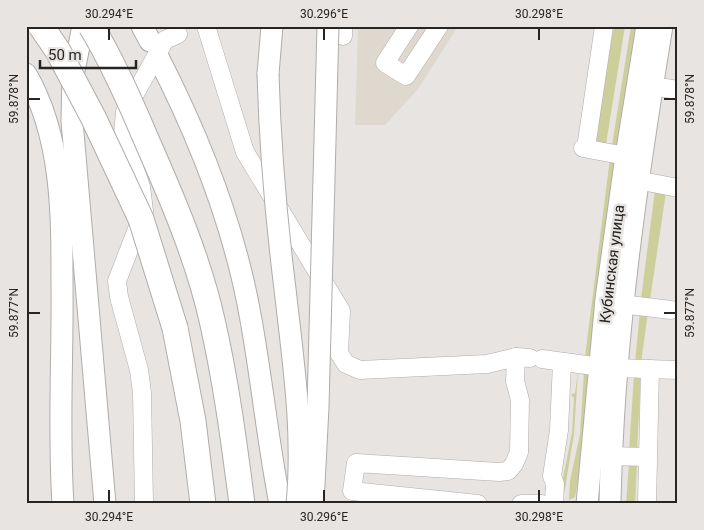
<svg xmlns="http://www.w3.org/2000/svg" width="704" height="530" viewBox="0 0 704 530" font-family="Roboto,sans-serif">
<rect width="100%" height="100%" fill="#e7e4e1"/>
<polygon fill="#ded8cf" points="358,26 458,26 418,89 385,125 355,125"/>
<g fill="#cdcf9b">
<polygon points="614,26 625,26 606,144 598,142 595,138"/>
<polygon points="631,26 639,26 619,144 612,145"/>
<polygon points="610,158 617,161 593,353 585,357"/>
<polygon points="655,190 666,192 650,300 641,299"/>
<polygon points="640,311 648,312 641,363 635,363"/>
<polygon points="578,371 574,434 563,500 562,483 572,433 574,398 571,395 575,393"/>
<polygon points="584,372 591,376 586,435 575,497 569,500 570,481 580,434"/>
<polygon points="634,375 641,375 637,451 629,451"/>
<polygon points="629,463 637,463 635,504 626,504"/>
</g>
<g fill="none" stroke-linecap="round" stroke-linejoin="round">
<defs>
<g id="minor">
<polyline points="206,26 245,152 341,311 339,353 346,364 360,370 487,364 516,357 530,358"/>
<polyline points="409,26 385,63 406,76 439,26"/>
<polyline points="343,36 343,26"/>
<polyline points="652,86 678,90"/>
<polyline points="583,148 626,156"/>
<polyline points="586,148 604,26"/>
<polyline points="637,180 678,188"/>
<polyline points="621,304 671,310"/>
<polyline points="542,359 601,367"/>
<polyline points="615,368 678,370"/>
<polyline points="611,456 646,457"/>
<polyline points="144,504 142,393 139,370 119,297 117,281 144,211 141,187 123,133 125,112 165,40 178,34"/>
<polyline points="478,504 352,491 356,463 499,472 508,471 514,464 519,452 520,400 515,381 516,357"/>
<polyline points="521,504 542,504"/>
<polyline points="554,504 555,484 552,476 559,430 562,363"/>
<polyline points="647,504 650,369"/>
</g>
<g id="major">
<polyline points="83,26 73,76 72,121 105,504"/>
<polyline points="142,26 150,41"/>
<path d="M 158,57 C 201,141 235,227 251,320 C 262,381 268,443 280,504"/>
<path d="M 26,74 C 62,136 62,211 62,281 C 63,355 58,430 63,504"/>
<polyline points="268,74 272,26"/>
<polyline points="587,504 606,299 626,156 647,26"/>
<path d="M 610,504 C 613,343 636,185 662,26"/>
</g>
<polyline id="highway" points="175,328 193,421 203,504"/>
</defs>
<use href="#minor" stroke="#afadaa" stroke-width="19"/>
<use href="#major" stroke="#afadaa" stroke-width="23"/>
<use href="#highway" stroke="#afadaa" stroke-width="27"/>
<use href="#minor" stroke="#fff" stroke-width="18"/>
<use href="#major" stroke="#fff" stroke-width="21"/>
<use href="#highway" stroke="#fff" stroke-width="25"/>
<polyline stroke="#52504f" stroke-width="4" stroke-dasharray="8 4" stroke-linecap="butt" points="26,38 27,26"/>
<defs>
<g id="major-bridge">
<path d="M 268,74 C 270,146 276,217 285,289 C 293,361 304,431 297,504"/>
<polyline points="313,504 318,407 328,26"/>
</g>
<g id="highway-bridge">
<polyline points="41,26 58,51 93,117 141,219 175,328"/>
<path d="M 91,26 C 113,62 130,101 146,139 C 172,198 198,258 212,320 C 226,381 234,442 242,504"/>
</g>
</defs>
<use href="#major-bridge" stroke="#afadaa" stroke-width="23" stroke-linecap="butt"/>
<use href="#highway-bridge" stroke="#afadaa" stroke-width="27" stroke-linecap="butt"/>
<use href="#major-bridge" stroke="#fff" stroke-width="21"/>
<use href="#highway-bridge" stroke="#fff" stroke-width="25"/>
</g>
<path fill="none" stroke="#262524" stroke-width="2" d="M 109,28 L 109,40M 324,28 L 324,40M 539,28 L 539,40M 28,99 L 40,99M 664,99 L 676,99M 28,313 L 40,313M 664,313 L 676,313M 109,490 L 109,502M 324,490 L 324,502M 539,490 L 539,502"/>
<g text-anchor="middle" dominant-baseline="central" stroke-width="5" stroke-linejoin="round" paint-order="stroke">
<g font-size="15" fill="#262524" stroke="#e7e4e1">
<text transform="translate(612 264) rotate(-83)">Кубинская улица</text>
</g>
</g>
<rect width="704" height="530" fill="none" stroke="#e7e4e1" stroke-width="55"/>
<path d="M40 60v8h96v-8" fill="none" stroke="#262524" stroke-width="2.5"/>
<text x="48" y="60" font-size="15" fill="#262524" stroke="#e7e4e1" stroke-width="4" paint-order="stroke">50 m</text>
<rect x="28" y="28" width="648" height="474" fill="none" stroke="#262524" stroke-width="2"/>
<g font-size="12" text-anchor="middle" fill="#262524">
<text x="109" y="18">30.294°E</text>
<text x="324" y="18">30.296°E</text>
<text x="539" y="18">30.298°E</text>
<text transform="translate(14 99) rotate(-90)" y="4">59.878°N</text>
<text transform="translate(690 99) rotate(-90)" y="4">59.878°N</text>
<text transform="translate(14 313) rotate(-90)" y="4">59.877°N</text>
<text transform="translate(690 313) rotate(-90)" y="4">59.877°N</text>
<text x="109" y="521">30.294°E</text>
<text x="324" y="521">30.296°E</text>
<text x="539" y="521">30.298°E</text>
</g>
</svg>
